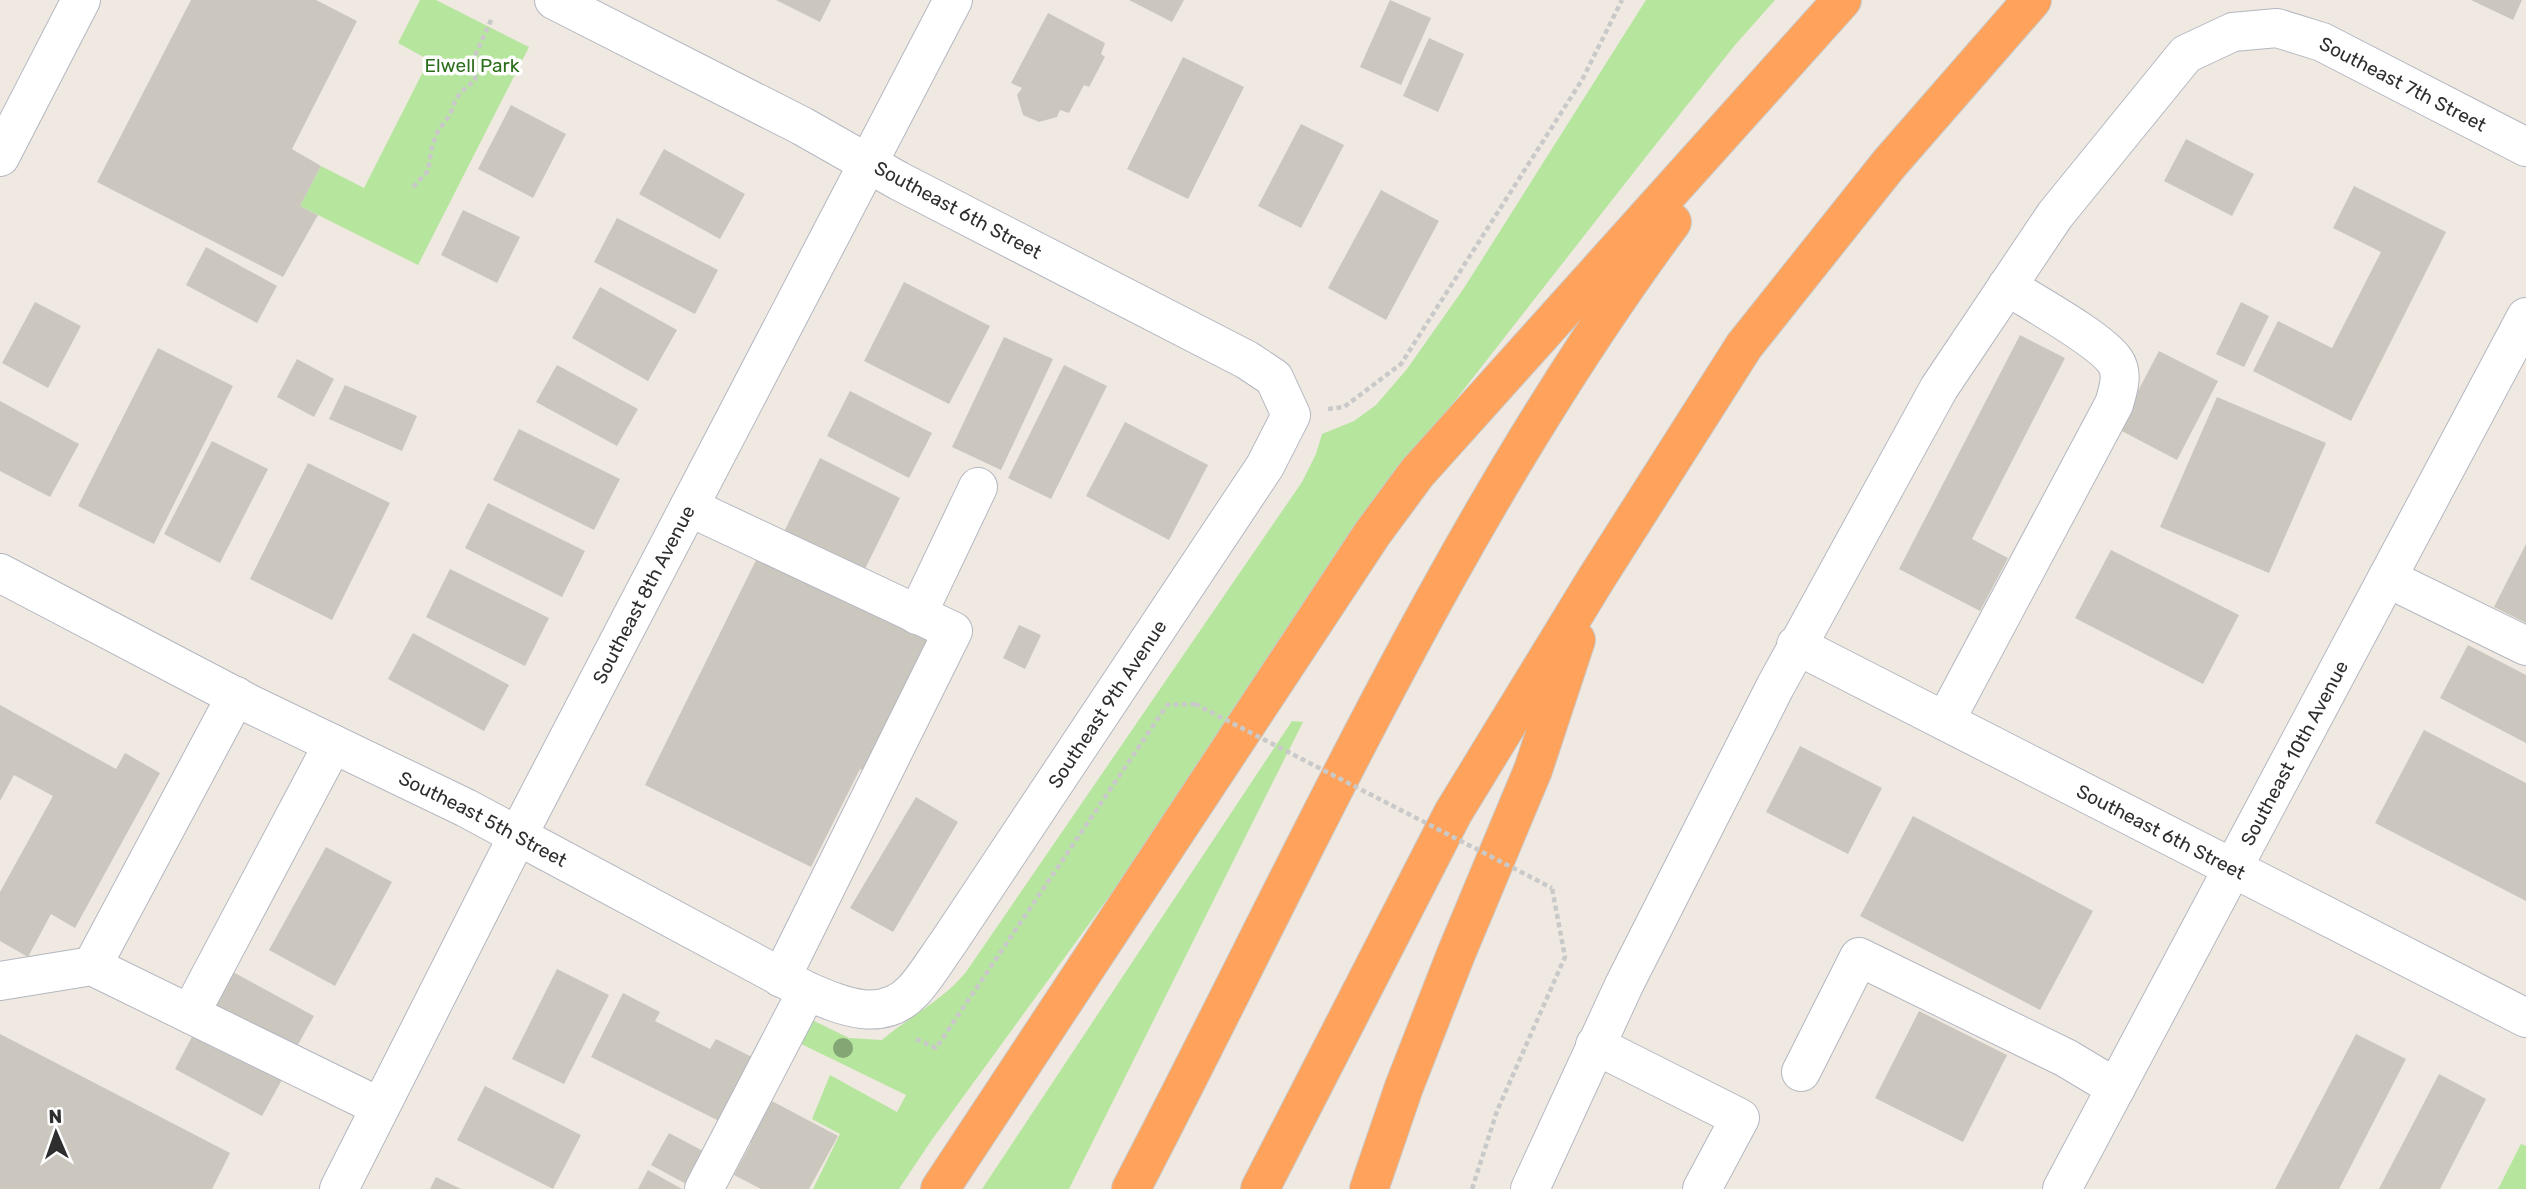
<svg xmlns="http://www.w3.org/2000/svg" width="2526" height="1189" viewBox="0 0 2526 1189" font-family="Rubik,sans-serif">
<rect width="100%" height="100%" fill="#efe9e1"/>
<g fill="#b6e59e">
<polygon points="420,0 436,0 529,47 418,265 300,206 321,166 364,188 429,60 398,43"/>
<path d="M 1646,0 L 1775,0 L 1735,45 L 1645,158 L 1421,444 L 1140,854 L 931,1141 L 899,1189 L 813,1189 L 840,1134 L 812,1119 L 830,1075 L 897,1112 L 906,1095 L 793,1040 L 804,1016 L 849,1038 L 882,1040 C 910,1016 942,1001 966,972 L 1302,482 L 1316,454 L 1322,434 L 1354,421 L 1376,405 L 1407,369 L 1464,288 Z"/>
<polygon points="1292,721 1303,722 1069,1189 982,1189"/>
<polygon points="2521,1144 2526,1146 2526,1189 2498,1189"/>
</g>
<g fill="#cbc7bf">
<polygon points="191,0 316,0 357,21 292,149 321,166 300,206 318,215 283,277 97,182"/>
<polygon points="776,0 831,0 820,22"/>
<polygon points="1129,0 1184,0 1172,22"/>
<polygon points="1390,0 1431,18 1401,85 1360,67"/>
<polygon points="2471,0 2522,0 2513,20"/>
<polygon points="1048,13 1105,43 1101,54 1105,57 1089,87 1084,85 1069,113 1060,110 1057,117 1039,122 1023,115 1017,95 1022,88 1011,83"/>
<polygon points="1429,38 1464,54 1438,112 1403,96"/>
<polygon points="1183,57 1244,87 1188,199 1127,169"/>
<polygon points="511,105 566,134 533,198 478,169"/>
<polygon points="1301,124 1344,145 1301,228 1258,206"/>
<polygon points="2186,139 2254,174 2232,216 2164,181"/>
<polygon points="664,149 745,194 720,239 639,194"/>
<polygon points="2354,186 2446,232 2351,421 2253,371 2278,321 2332,348 2381,252 2333,228"/>
<polygon points="1381,190 1439,221 1386,320 1328,288"/>
<polygon points="463,210 520,237 497,283 441,255"/>
<polygon points="617,218 718,270 695,314 594,262"/>
<polygon points="206,247 277,286 257,323 186,285"/>
<polygon points="904,282 990,326 949,404 864,361"/>
<polygon points="600,287 677,330 648,381 572,338"/>
<polygon points="35,302 81,326 48,388 2,363"/>
<polygon points="2241,302 2269,316 2244,367 2216,354"/>
<polygon points="2020,335 2065,358 1972,539 2008,558 1980,611 1899,569"/>
<polygon points="1004,337 1053,359 1001,470 952,447"/>
<polygon points="158,348 233,386 154,544 78,506"/>
<polygon points="2159,351 2218,381 2177,460 2118,429"/>
<polygon points="297,359 334,379 314,417 277,397"/>
<polygon points="557,365 638,409 617,446 536,402"/>
<polygon points="1064,365 1107,386 1051,499 1008,478"/>
<polygon points="345,385 417,416 402,451 329,419"/>
<polygon points="850,391 932,433 909,478 827,436"/>
<polygon points="2217,397 2326,443 2269,573 2160,527"/>
<polygon points="0,401 79,444 50,497 0,471"/>
<polygon points="1125,422 1208,465 1169,540 1086,496"/>
<polygon points="519,429 620,479 594,530 493,480"/>
<polygon points="212,441 268,469 220,563 164,534"/>
<polygon points="820,458 900,498 862,575 782,536"/>
<polygon points="308,463 390,503 332,620 250,579"/>
<polygon points="488,503 585,551 562,597 465,548"/>
<polygon points="2526,544 2526,623 2494,607"/>
<polygon points="2111,550 2239,615 2203,684 2075,618"/>
<polygon points="760,552 932,636 878,778 860,769 811,867 645,785"/>
<polygon points="450,569 549,618 525,666 426,617"/>
<polygon points="1019,625 1041,635 1025,669 1003,658"/>
<polygon points="413,633 509,685 484,731 388,679"/>
<polygon points="2468,645 2526,675 2526,743 2440,698"/>
<polygon points="0,705 116,769 125,753 160,773 75,928 51,914 28,957 0,941 0,892 53,796 14,775 0,801"/>
<polygon points="2424,730 2526,783 2526,901 2375,823"/>
<polygon points="1800,746 1882,788 1848,854 1766,812"/>
<polygon points="916,797 958,822 893,932 850,908"/>
<polygon points="1913,816 2093,911 2040,1010 1860,916"/>
<polygon points="326,847 392,882 335,986 269,950"/>
<polygon points="557,969 609,995 564,1084 512,1059"/>
<polygon points="231,971 314,1016 296,1048 213,1003"/>
<polygon points="623,993 660,1012 655,1021 710,1049 716,1039 752,1057 719,1121 591,1057"/>
<polygon points="1919,1011 2007,1055 1963,1142 1875,1098"/>
<polygon points="195,1031 283,1078 262,1116 175,1069"/>
<polygon points="0,1034 230,1153 212,1189 0,1189"/>
<polygon points="2356,1034 2406,1059 2339,1189 2275,1189"/>
<polygon points="2439,1074 2486,1099 2440,1189 2379,1189"/>
<polygon points="485,1086 581,1135 553,1189 457,1140"/>
<polygon points="768,1099 838,1136 809,1189 761,1189 734,1175 751,1143 745,1140"/>
<polygon points="669,1133 707,1153 690,1186 651,1165"/>
<polygon points="648,1170 682,1189 638,1189"/>
<polygon points="436,1177 461,1189 430,1189"/>
</g>
<g fill="none" stroke-linecap="round" stroke-linejoin="round">
<defs>
<g id="minor">
<polyline points="0,157 81,0"/>
<polyline points="689,507 953,631 781,978"/>
<path id="s1" d="M 0,573 L 250,704 L 466,808 L 807,991 C 842,1006 882,1024 913,991 C 926,977 937,958 948,943 L 1265,466 L 1291,415 L 1274,378 L 1247,360 L 899,181 L 802,126 L 554,0"/>
<polyline points="2387,578 2526,646"/>
<polyline points="917,615 978,487"/>
<path id="s2" d="M 1796,645 L 2526,1018"/>
<path d="M 1945,721 L 2114,404 C 2118,390 2124,374 2115,361 C 2100,339 2032,302 2007,286"/>
<polyline points="92,966 236,696"/>
<polyline points="0,981 92,966 380,1107"/>
<polyline points="190,1014 333,744"/>
<polyline points="1595,1045 1740,1118 1702,1189"/>
<polyline points="1801,1072 1859,957 2066,1058 2116,1088"/>
<path id="s3" d="M 339,1189 L 517,837 L 953,0"/>
<polyline points="704,1189 807,991"/>
<path id="s4" d="M 1530,1189 L 1624,985 L 1775,687 L 1939,388 L 2055,215 L 2186,54 L 2233,32 L 2277,28 L 2322,42 L 2526,147"/>
<path id="s5" d="M 2062,1189 L 2526,317"/>
</g>
<g id="highway">
<polyline points="940,1189 1372,534 1417,473 1842,0"/>
<path d="M 1131,1189 C 1302,862 1452,520 1672,222"/>
<polyline points="1260,1189 1453,813 1596,579 1744,346 1889,164 2032,0"/>
<polyline points="1369,1189 1404,1087 1456,954 1533,770 1576,640"/>
</g>
</defs>
<use href="#minor" stroke="#b4b7c1" stroke-width="40"/>
<use href="#highway" stroke="#c9c9c9" stroke-width="40"/>
<g stroke="#c9c9c9" stroke-width="4.5" stroke-dasharray="5 3.5" stroke-linecap="butt">
<polyline points="413,187 428,171 432,146 438,131 450,115 455,101 460,93 475,80 477,69 474,58 492,18"/>
<polyline points="1328,409 1344,407 1401,364 1582,80 1622,0"/>
<polyline points="916,1039 936,1048 1167,705 1195,704"/>
<polyline points="1472,1189 1497,1111 1565,957 1552,888"/>
</g>
<use href="#minor" stroke="#fff" stroke-width="38"/>
<use href="#highway" stroke="#ffa35c" stroke-width="38"/>
<polyline stroke="#c9c9c9" stroke-width="4.5" stroke-dasharray="5 3.5" stroke-linecap="butt" points="1195,704 1552,888"/>
</g>
<circle fill="#84a574" cx="843" cy="1048" r="10"/>
<g text-anchor="middle" dominant-baseline="central" stroke-width="7" stroke-linejoin="round" paint-order="stroke">
<g font-size="19" fill="#2c6e1b" stroke="#fff">
<text x="472" y="65">Elwell Park</text>
</g>
<g font-size="19" fill="#2e2e2e" stroke="#fff">
<text stroke="none"><textPath href="#s4" startOffset="1550">Southeast 7th Street</textPath></text>
<text transform="translate(958 210) rotate(28)">Southeast 6th Street</text>
<text stroke="none"><textPath href="#s3" startOffset="668">Southeast 8th Avenue</textPath></text>
<text stroke="none"><textPath href="#s1" startOffset="1370">Southeast 9th Avenue</textPath></text>
<text stroke="none"><textPath href="#s5" startOffset="494">Southeast 10th Avenue</textPath></text>
<text stroke="none"><textPath href="#s1" startOffset="542">Southeast 5th Street</textPath></text>
<text stroke="none"><textPath href="#s2" startOffset="410">Southeast 6th Street</textPath></text>
</g>
</g>
<g transform="translate(56 1133) rotate(358)" stroke="#ffffff" stroke-width="5" paint-order="stroke">
<path d="M0-5L12 26L0 18L-12 26Z" fill="#2e2e2e"/>
<text y="-10" font-size="19" font-weight="bold" text-anchor="middle" fill="#2e2e2e">N</text>
</g>
</svg>
